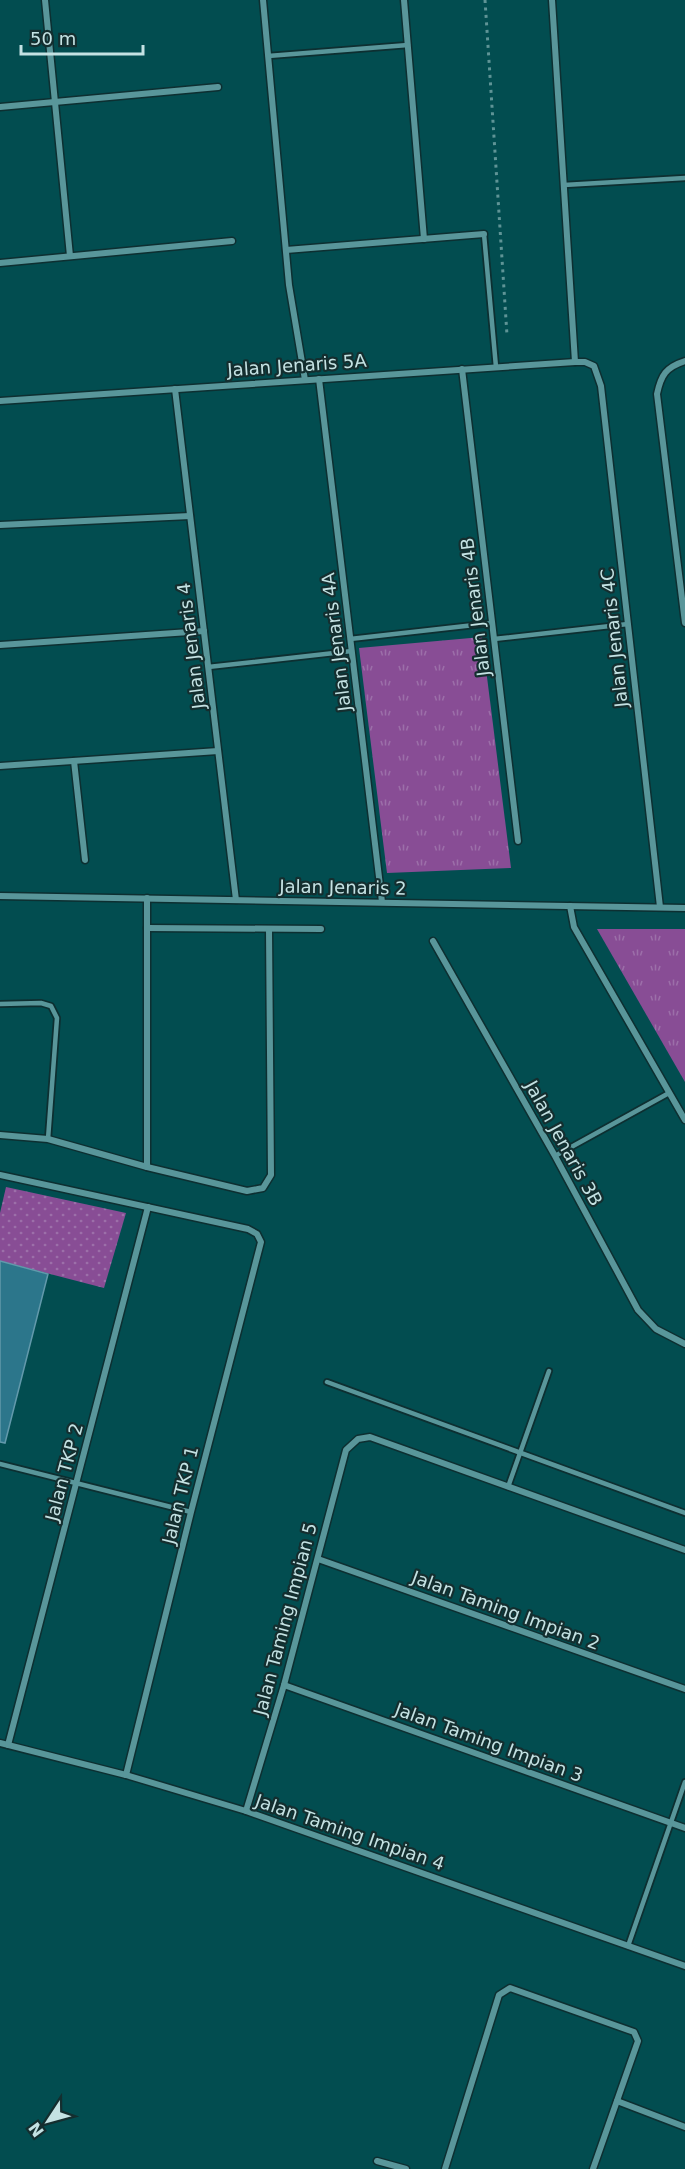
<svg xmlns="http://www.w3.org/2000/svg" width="685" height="2169" viewBox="0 0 685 2169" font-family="'DejaVu Sans',sans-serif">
<defs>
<pattern id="grass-dots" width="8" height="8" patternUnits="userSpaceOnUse" patternTransform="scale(1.5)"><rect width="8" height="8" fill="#884d95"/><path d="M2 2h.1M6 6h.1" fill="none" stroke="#9c6fa9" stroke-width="1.8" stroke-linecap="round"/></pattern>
<pattern id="park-tufts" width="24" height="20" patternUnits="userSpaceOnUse" patternTransform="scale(1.5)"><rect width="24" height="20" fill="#884d95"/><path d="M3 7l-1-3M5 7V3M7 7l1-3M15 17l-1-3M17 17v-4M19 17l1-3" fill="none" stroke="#9c6fa9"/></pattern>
</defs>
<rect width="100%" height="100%" fill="#024d50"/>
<polygon fill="url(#grass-dots)" points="6,1187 126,1213 104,1288 0,1261 0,1213"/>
<g fill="url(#park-tufts)">
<polygon points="482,637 511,868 387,873 359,648"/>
<polygon points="597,929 685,929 685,1082"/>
</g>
<polygon fill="#2c768b" stroke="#6299ab" stroke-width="1.5" points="0,1261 48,1274 5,1443 0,1442"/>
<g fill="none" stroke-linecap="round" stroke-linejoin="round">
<defs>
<g id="service">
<polyline points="268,56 408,45"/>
<polyline points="564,185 685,178"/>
<polyline points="484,234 496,367"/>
<polyline points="350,639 492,623"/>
<polyline points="494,639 628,624"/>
<polyline points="208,667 352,651"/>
<polyline points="0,1004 41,1003 51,1006 57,1018 48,1139"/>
<polyline points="555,1156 669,1093"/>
<polyline points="327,1382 685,1513"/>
<polyline points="0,1464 191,1512"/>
<polyline points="508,1487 549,1371"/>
<polyline points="628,1946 685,1782"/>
</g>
<g id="minor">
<polyline points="45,0 70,256"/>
<polyline points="263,0 289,285 305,380"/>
<polyline points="404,0 424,239"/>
<polyline points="552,0 575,362"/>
<polyline points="0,107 218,87"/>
<polyline points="286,250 484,234"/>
<polyline points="0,263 232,241"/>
<path d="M 685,361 C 666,367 661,375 657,394 L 685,623"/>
<polyline points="462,369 518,841"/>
<polyline points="319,379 382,902"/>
<polyline points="175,389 236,900"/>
<polyline points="0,401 575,362 585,362 594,366 601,386 660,907"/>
<polyline points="0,525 190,516"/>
<polyline points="0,645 204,631"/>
<polyline points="74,761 85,860"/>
<polyline points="0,766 218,751"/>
<polyline points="0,896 685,908"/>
<polyline points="570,906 574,927 685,1120"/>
<polyline points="147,928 321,929"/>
<polyline points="433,941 555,1156 638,1310 656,1329 685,1344"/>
<polyline points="0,1135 48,1139 147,1167 247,1191 263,1188 271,1175 269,930"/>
<polyline points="147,1167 147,898"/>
<polyline points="0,1175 248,1229 257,1234 261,1242 191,1512 126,1775"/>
<polyline points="318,1559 685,1689"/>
<polyline points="284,1685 685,1828"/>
<polyline points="0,1743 126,1775 246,1811 685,1966"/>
<polyline points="8,1745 148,1207"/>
<polyline points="246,1811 284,1685 346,1450 358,1439 370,1437 685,1550"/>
<polyline points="617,2101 685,2127"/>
<polyline points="377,2161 406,2169"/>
<polyline points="445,2169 499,1995 510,1988 634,2032 638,2041 593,2169"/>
</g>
</defs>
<use href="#service" stroke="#0d2f31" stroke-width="8"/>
<use href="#minor" stroke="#0d2f31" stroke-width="9"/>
<polyline stroke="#5f9496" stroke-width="3" stroke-dasharray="3 4.5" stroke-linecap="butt" points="485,0 507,335"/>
<use href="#service" stroke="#59969a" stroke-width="4.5"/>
<use href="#minor" stroke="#59969a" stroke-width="6"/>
</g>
<g text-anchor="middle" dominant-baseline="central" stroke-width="4.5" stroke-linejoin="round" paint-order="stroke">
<g font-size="18" fill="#c4e2e3" stroke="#142e2f">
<text transform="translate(297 365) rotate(-4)">Jalan Jenaris 5A</text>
<text transform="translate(475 607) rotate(-97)">Jalan Jenaris 4B</text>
<text transform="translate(614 638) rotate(-96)">Jalan Jenaris 4C</text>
<text transform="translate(336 642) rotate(-97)">Jalan Jenaris 4A</text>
<text transform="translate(191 646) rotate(-97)">Jalan Jenaris 4</text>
<text transform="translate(343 887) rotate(1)">Jalan Jenaris 2</text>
<text transform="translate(564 1143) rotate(61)">Jalan Jenaris 3B</text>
<text transform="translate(64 1472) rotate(-75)">Jalan TKP 2</text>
<text transform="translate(180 1495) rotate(-76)">Jalan TKP 1</text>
<text transform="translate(506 1610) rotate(20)">Jalan Taming Impian 2</text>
<text transform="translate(285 1619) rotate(-75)">Jalan Taming Impian 5</text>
<text transform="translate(489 1742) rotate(20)">Jalan Taming Impian 3</text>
<text transform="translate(350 1832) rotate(19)">Jalan Taming Impian 4</text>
</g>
</g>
<g transform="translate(48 2121) rotate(234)" stroke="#142e2f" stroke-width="4.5" paint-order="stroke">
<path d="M0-4.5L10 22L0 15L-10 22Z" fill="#c4e2e3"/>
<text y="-9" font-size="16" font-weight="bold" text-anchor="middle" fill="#c4e2e3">N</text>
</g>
<path d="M21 45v9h122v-9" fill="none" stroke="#c4e2e3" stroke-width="3"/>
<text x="30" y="45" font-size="18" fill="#c4e2e3" stroke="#142e2f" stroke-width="4.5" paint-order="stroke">50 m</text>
</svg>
